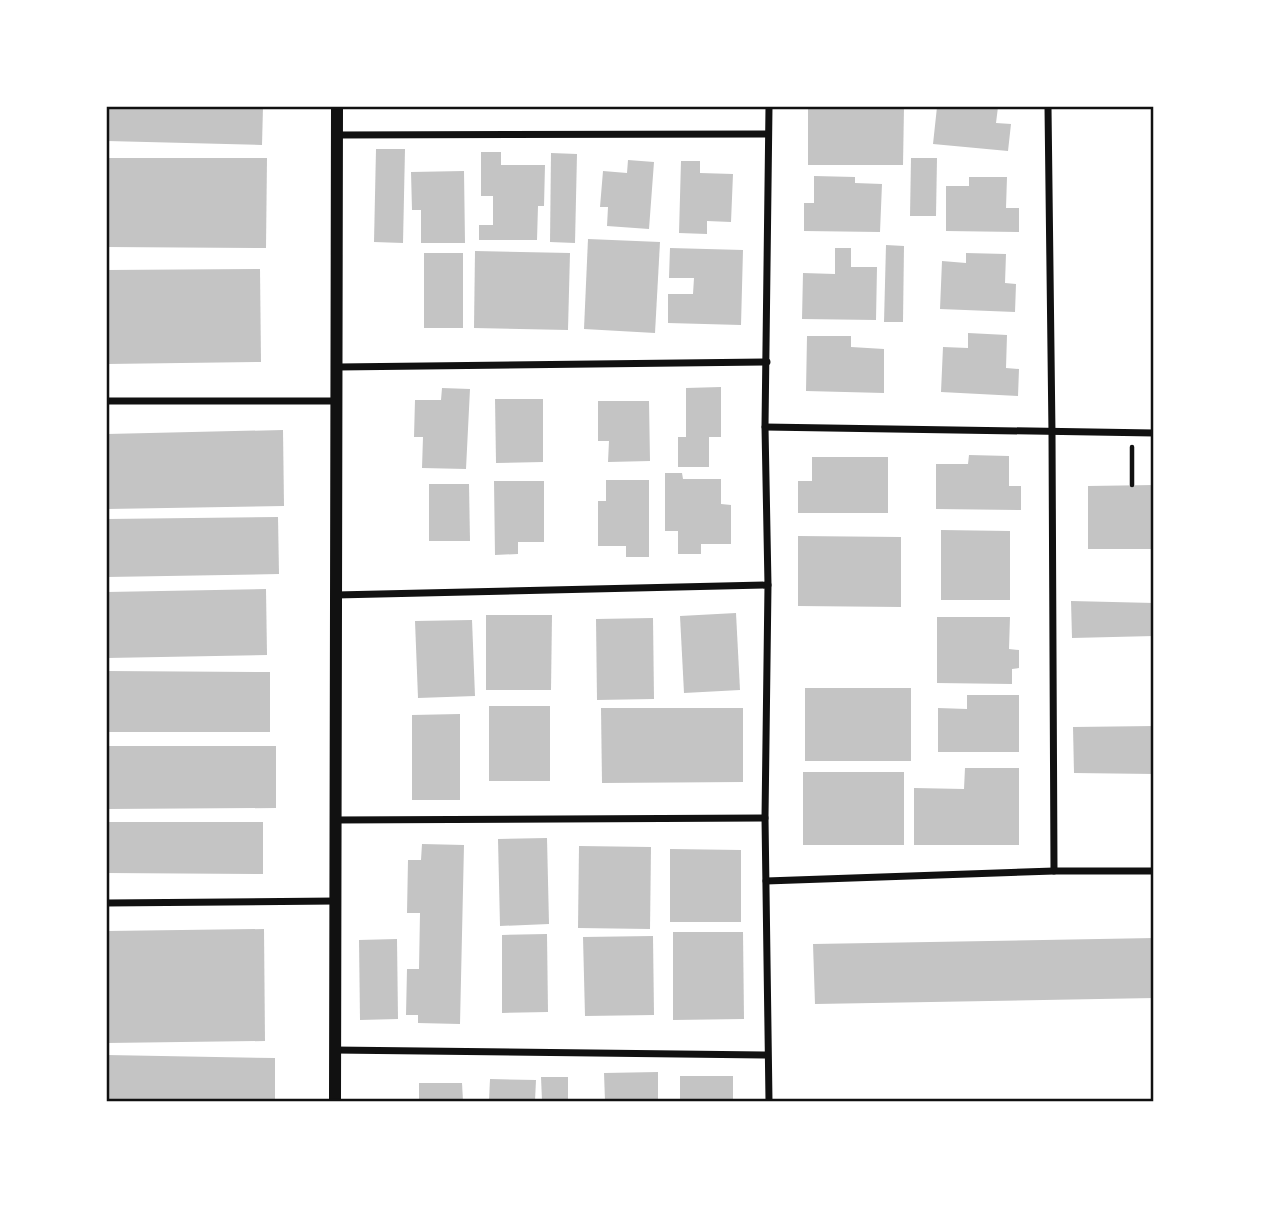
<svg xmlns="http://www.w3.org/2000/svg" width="1261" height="1208" viewBox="0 0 1261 1208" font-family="'Nunito Sans',sans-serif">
<rect width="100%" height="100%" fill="#fff"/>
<g fill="#c4c4c4">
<polygon points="107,107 263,107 262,145 107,141"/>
<polygon points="808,107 904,107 903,165 808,165"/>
<polygon points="937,107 998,107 996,123 1011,124 1008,151 933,144"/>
<polygon points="376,149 405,149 403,243 374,242"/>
<polygon points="481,152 501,152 501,165 545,165 544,206 538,206 537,240 479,240 479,225 493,225 493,196 481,196"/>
<polygon points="551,153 577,154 575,243 550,242"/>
<polygon points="107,158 267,158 266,248 107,247"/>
<polygon points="911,158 937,158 936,216 910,216"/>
<polygon points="628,160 654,162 649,229 607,226 608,207 600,207 603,171 627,173"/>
<polygon points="681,161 700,161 700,173 733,174 731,222 707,221 707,234 679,233"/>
<polygon points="464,171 465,243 421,243 421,210 412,210 411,172"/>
<polygon points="814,176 855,177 855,183 882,184 880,232 804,231 804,203 814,203"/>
<polygon points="969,177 1007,177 1006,208 1019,208 1019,232 946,231 946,186 969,186"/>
<polygon points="588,239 660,242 655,333 584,329"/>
<polygon points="886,245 904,246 903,322 884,322"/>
<polygon points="670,248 743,250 741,325 668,323 668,294 693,294 694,278 669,278"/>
<polygon points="835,248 851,248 851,267 877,267 876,320 802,319 803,273 835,274"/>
<polygon points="475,251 570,253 568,330 474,328"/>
<rect x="424" y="253" width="39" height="75"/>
<polygon points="966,253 1006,254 1005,283 1016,284 1015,312 940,309 942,261 966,263"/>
<polygon points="260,269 261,362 107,364 107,270"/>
<polygon points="968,333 1007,335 1006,368 1019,369 1018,396 941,392 943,347 968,348"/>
<polygon points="807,336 851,336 851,347 884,349 884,393 806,391"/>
<polygon points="721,387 721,437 709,437 709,467 678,467 678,437 686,437 686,388"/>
<polygon points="442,388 470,389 466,469 422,468 423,437 414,437 415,400 441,400"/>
<polygon points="495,399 543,399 543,462 496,463"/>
<polygon points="598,401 649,401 650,461 608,462 609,441 598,441"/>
<polygon points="283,430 284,506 107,509 107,434"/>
<polygon points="969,455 1009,456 1009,486 1021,486 1021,510 936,509 936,464 968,464"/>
<polygon points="812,457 888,457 888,513 798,513 798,481 812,481"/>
<polygon points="665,473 682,473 683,479 721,479 721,504 731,505 731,544 701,544 701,554 678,554 678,531 665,531"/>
<polygon points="606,480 649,480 649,557 626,557 626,546 598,546 598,501 606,501"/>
<polygon points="494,481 544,481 544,542 518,542 518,554 495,555"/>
<polygon points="429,484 469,484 470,541 429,541"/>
<polygon points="1154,485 1154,549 1088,549 1088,486"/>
<polygon points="278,517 279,574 107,577 107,519"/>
<polygon points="941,530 1010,531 1010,600 941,600"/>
<polygon points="798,536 901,537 901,607 798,606"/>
<polygon points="266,589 267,655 107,658 107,592"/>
<polygon points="1071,601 1154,603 1154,636 1072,638"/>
<polygon points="736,613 740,690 684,693 680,616"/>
<polygon points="486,615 552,615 551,690 486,690"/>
<polygon points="937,617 1010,617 1009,649 1019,650 1019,668 1012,669 1012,684 937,683"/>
<polygon points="653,618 654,699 597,700 596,619"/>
<polygon points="472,620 475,696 418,698 415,621"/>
<polygon points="107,671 270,672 270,732 107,732"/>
<rect x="805" y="688" width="106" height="73"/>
<polygon points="967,695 1019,695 1019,752 938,752 938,708 967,709"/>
<rect x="489" y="706" width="61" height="75"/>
<polygon points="601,708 743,708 743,782 602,783"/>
<polygon points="460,714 460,800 412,800 412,715"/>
<polygon points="1154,726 1154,774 1074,773 1073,727"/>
<polygon points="107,746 276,746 276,808 107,809"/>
<polygon points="965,768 1019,768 1019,845 914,845 914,788 964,789"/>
<rect x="803" y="772" width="101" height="73"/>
<polygon points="107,822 263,822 263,874 107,873"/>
<polygon points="547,838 549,924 500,926 498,839"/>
<polygon points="422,844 464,845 460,1024 418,1023 418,1015 406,1015 407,969 419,969 420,913 407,913 408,860 421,860"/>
<polygon points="579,846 651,847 650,929 578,928"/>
<polygon points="670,849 741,850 741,922 670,922"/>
<polygon points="264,929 265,1041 107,1043 107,931"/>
<polygon points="673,932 743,932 744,1019 673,1020"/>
<polygon points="547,934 548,1012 502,1013 502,935"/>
<polygon points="653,936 654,1015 585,1016 583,937"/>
<polygon points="1154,938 1154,998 815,1004 813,944"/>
<polygon points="397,939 398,1019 360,1020 359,940"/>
<polygon points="107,1055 275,1058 275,1101 107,1101"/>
<polygon points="658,1072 658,1101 605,1101 604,1073"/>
<rect x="680" y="1076" width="53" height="25"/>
<polygon points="541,1077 568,1077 568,1101 542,1101"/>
<polygon points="490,1079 536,1080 535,1101 489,1101"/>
<polygon points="419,1083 462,1083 463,1101 419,1101"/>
</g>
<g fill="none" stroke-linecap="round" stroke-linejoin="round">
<polyline stroke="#111" stroke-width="4.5" points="1132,447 1132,485"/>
<g stroke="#111" stroke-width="7">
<polyline points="1048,107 1052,433 1054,871"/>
<polyline points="338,135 768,134"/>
<polyline points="338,367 767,362"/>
<polyline points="107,401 337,401"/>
<polyline points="765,427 1154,433"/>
<polyline points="336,595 768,585"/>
<polyline points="335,820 765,818"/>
<polyline points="766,881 1054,871 1154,871"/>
<polyline points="107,903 336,901"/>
<polyline points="334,1050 766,1055"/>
<polyline points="769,1101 765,818 768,585 765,427 769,107"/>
</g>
<polyline stroke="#111" stroke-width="12" points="335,1101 337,107"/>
</g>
<rect width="1261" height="1208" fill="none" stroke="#ffffff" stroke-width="217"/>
<rect x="108" y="108" width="1044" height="992" fill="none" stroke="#111" stroke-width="2.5"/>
</svg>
